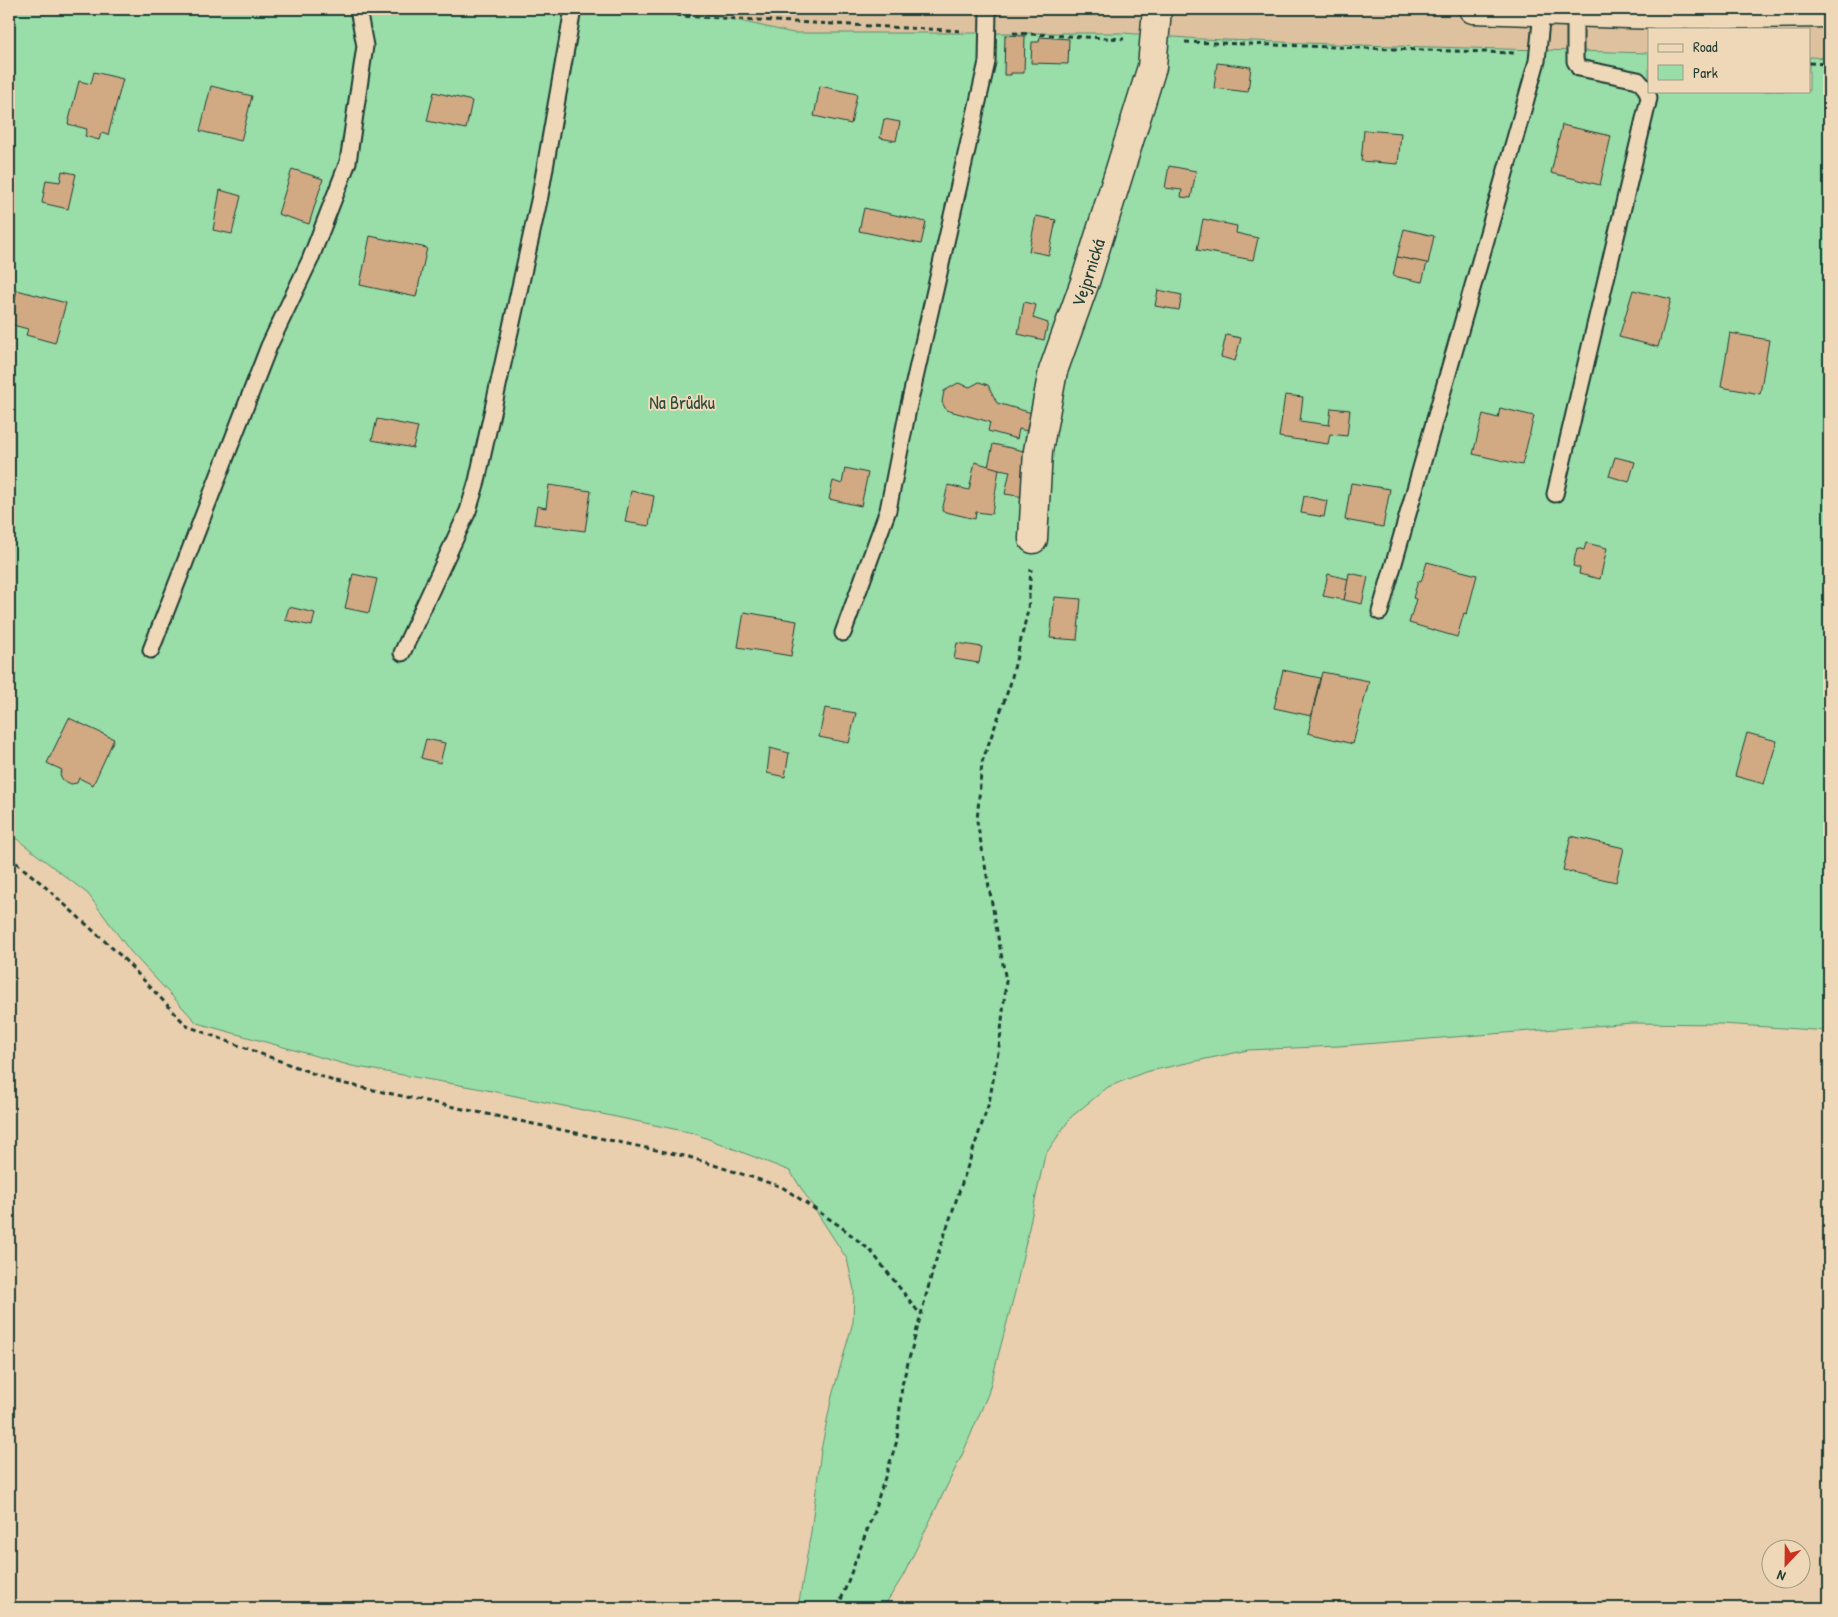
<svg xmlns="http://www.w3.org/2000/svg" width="1838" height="1617" viewBox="0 0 1838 1617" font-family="'Patrick Hand',sans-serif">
<rect width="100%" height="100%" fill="#e9cfad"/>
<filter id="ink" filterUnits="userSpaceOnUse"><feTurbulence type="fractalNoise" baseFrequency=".02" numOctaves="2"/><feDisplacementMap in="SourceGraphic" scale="10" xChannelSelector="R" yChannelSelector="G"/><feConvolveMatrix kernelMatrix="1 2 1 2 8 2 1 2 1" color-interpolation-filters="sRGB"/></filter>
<g filter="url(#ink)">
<polygon fill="#dec19e" points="687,9 1829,9 1829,58 1809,57 1809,29 1649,29 1649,53 1359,45 1200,39 1124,33 793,33"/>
<polygon fill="#99dda9" stroke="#5c8d6e" points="9,9 687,9 793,33 1124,33 1200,39 1359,45 1649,53 1649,91 1809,91 1809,57 1829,58 1829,1031 1722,1024 1632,1023 1339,1046 1248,1050 1145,1072 1108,1087 1071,1117 1045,1155 1015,1292 988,1394 962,1455 903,1576 883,1608 798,1608 811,1532 821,1450 832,1396 853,1322 854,1290 847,1259 790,1171 693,1133 482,1089 352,1066 197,1023 130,951 88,894 9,833"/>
<g fill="#d1aa83" stroke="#1f3d34">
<polygon points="1005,35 1025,36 1024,73 1011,73 1011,75 1004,75"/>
<polygon points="1040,37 1069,39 1068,64 1031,63 1032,42 1039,42"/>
<polygon points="1217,63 1251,67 1248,92 1214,88"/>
<polygon points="94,72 123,79 108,135 101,133 99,140 85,136 87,129 68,124 79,81 91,84"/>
<polygon points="211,86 252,96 241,141 200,131"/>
<polygon points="820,86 857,94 851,124 814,116"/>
<polygon points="434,92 472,101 466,129 427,121"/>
<polygon points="884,119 900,122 896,141 880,138"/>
<polygon points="1562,125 1611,136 1600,185 1551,173"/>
<polygon points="1364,130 1401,133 1398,164 1361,161"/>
<polygon points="1169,166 1196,171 1191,198 1181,197 1182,190 1165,188"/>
<polygon points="292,169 323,179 309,224 278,214"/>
<polygon points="62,171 76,174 68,209 42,203 46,180 60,182"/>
<polygon points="220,190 241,196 232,234 213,230"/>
<polygon points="864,208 926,222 921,244 859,231"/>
<polygon points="1036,216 1056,220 1049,255 1029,251"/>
<polygon points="1203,219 1237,226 1236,233 1258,238 1253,260 1197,250"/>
<polygon points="1404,229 1434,236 1428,264 1397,257"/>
<polygon points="370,236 427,248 416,297 360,285"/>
<polygon points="1397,257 1427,263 1422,282 1393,276"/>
<polygon points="17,290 66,303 55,343 26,335 28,329 9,324"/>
<polygon points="1158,290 1182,295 1179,310 1155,306"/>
<polygon points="1633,290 1671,299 1658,347 1619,337"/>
<polygon points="1024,302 1036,305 1033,318 1048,323 1044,340 1018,334"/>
<polygon points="1730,333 1769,340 1760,394 1721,387"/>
<polygon points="1226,335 1241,338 1235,361 1221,357"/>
<polygon points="979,382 988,385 997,403 1032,413 1027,431 1019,429 1017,439 988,431 990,422 946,410 942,402 944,391 958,383 970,387"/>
<polygon points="1285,395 1303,397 1300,421 1329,425 1331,408 1350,410 1347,436 1330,434 1328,444 1279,437"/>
<polygon points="1500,408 1534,416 1522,465 1473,454 1483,414 1498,418"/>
<polygon points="377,419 418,427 413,448 372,440"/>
<polygon points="993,444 1024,451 1024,497 1005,494 1010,471 988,467"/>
<polygon points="1615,457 1635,462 1629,482 1609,476"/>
<polygon points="975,462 999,469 992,514 976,512 975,519 942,511 948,485 969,490"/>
<polygon points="845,468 868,473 861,506 829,499 833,481 842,484"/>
<polygon points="1351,483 1390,489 1383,527 1345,520"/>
<polygon points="549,485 591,491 585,531 534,524 537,506 546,508"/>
<polygon points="631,491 654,496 649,526 625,522"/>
<polygon points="1304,496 1327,501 1324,517 1301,513"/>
<polygon points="1586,543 1607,548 1600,579 1579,574 1580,568 1573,566 1577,548 1584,550"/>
<polygon points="1427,562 1477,575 1467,614 1464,613 1457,637 1409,623 1416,599 1413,598 1418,581 1421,582"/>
<polygon points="1349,573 1368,577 1362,604 1344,600"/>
<polygon points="353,574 377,579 369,613 345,608"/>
<polygon points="1328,574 1348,579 1344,600 1323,596"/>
<polygon points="1055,597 1081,599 1077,640 1050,638"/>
<polygon points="289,607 315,613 312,626 285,620"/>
<polygon points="744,612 797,621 791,656 738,647"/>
<polygon points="957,643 982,647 979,663 954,659"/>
<polygon points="1283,670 1320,678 1311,716 1274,708"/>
<polygon points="1322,672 1369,681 1353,744 1308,733"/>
<polygon points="825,708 856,713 849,743 819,737"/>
<polygon points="69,718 114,739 93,785 79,778 77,783 71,784 63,780 60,775 62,770 47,763"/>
<polygon points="1747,733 1777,741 1764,784 1735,776"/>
<polygon points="426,739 445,743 440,763 421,758"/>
<polygon points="770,748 789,753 785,777 767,773"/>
<polygon points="1571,836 1624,848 1616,882 1563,870"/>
</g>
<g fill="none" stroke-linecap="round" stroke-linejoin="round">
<defs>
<g id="service">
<polyline points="1555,494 1649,98 1646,89 1638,80 1579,68 1575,61 1575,13"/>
<polyline points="1380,612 1537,61 1542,12"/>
<polyline points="843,633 888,510 908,409 987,62 988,9"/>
<polyline points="151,650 269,346 310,260 348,162 365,46 358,9"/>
<polyline points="402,653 468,511 477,481 540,196 573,9"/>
</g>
<g id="minor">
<path id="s1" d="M 1033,539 L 1038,451 L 1053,371 L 1085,282 L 1152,67 L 1157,9"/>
</g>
<polyline id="secondary" points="1473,9 1659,15 1829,13"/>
</defs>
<use href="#service" stroke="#1f3d34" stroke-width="19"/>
<use href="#minor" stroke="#1f3d34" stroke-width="31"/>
<use href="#secondary" stroke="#1f3d34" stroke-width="31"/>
<g stroke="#1f3d34" stroke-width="3" stroke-dasharray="5 4" stroke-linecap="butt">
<polyline points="650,9 682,16 964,31"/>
<polyline points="1013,33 1124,39"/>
<polyline points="1185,42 1514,53"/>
<polyline points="1809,63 1829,64"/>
<polyline points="9,857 41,883 121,956 187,1026 336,1082 689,1157 782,1187 840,1226 871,1251 920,1314"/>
<polyline points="838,1608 872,1517 897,1441 902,1385 934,1266 989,1103 1000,1041 1006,981 977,821 982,762 1010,685 1028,610 1031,569"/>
</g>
<use href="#service" stroke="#efd8b8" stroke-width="15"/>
<use href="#minor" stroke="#efd8b8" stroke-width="28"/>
<use href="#secondary" stroke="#efd8b8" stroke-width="28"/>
</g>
</g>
<g text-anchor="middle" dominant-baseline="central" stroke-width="4" stroke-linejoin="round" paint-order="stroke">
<g font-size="18" fill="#1f3d34" stroke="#efd8b8">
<text stroke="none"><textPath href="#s1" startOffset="274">Vejprnická</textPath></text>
</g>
<g font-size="18" fill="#2b4d40" stroke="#efd8b8">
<text x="682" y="402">Na Brůdku</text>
</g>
</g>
<rect width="1838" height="1617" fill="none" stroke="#efd8b8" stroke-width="30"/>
<rect x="15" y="15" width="1808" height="1587" fill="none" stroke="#1f3d34" stroke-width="2" filter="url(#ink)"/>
<rect x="1648" y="28" width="162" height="65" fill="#efd8b8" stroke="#9c9a83"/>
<rect x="1658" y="44" width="25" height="8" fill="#efd8b8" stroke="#9c9a83"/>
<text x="1693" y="52" font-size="15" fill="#1f3d34">Road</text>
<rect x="1658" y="65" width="25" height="15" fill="#99dda9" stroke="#9c9a83"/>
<text x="1693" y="78" font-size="15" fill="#1f3d34">Park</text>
<g transform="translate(1786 1564) rotate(202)"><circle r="24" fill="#efd8b8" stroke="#9c9a83"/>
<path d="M0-4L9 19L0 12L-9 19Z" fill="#c8321e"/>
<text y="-8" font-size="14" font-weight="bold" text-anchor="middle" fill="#1f3d34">N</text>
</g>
</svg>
